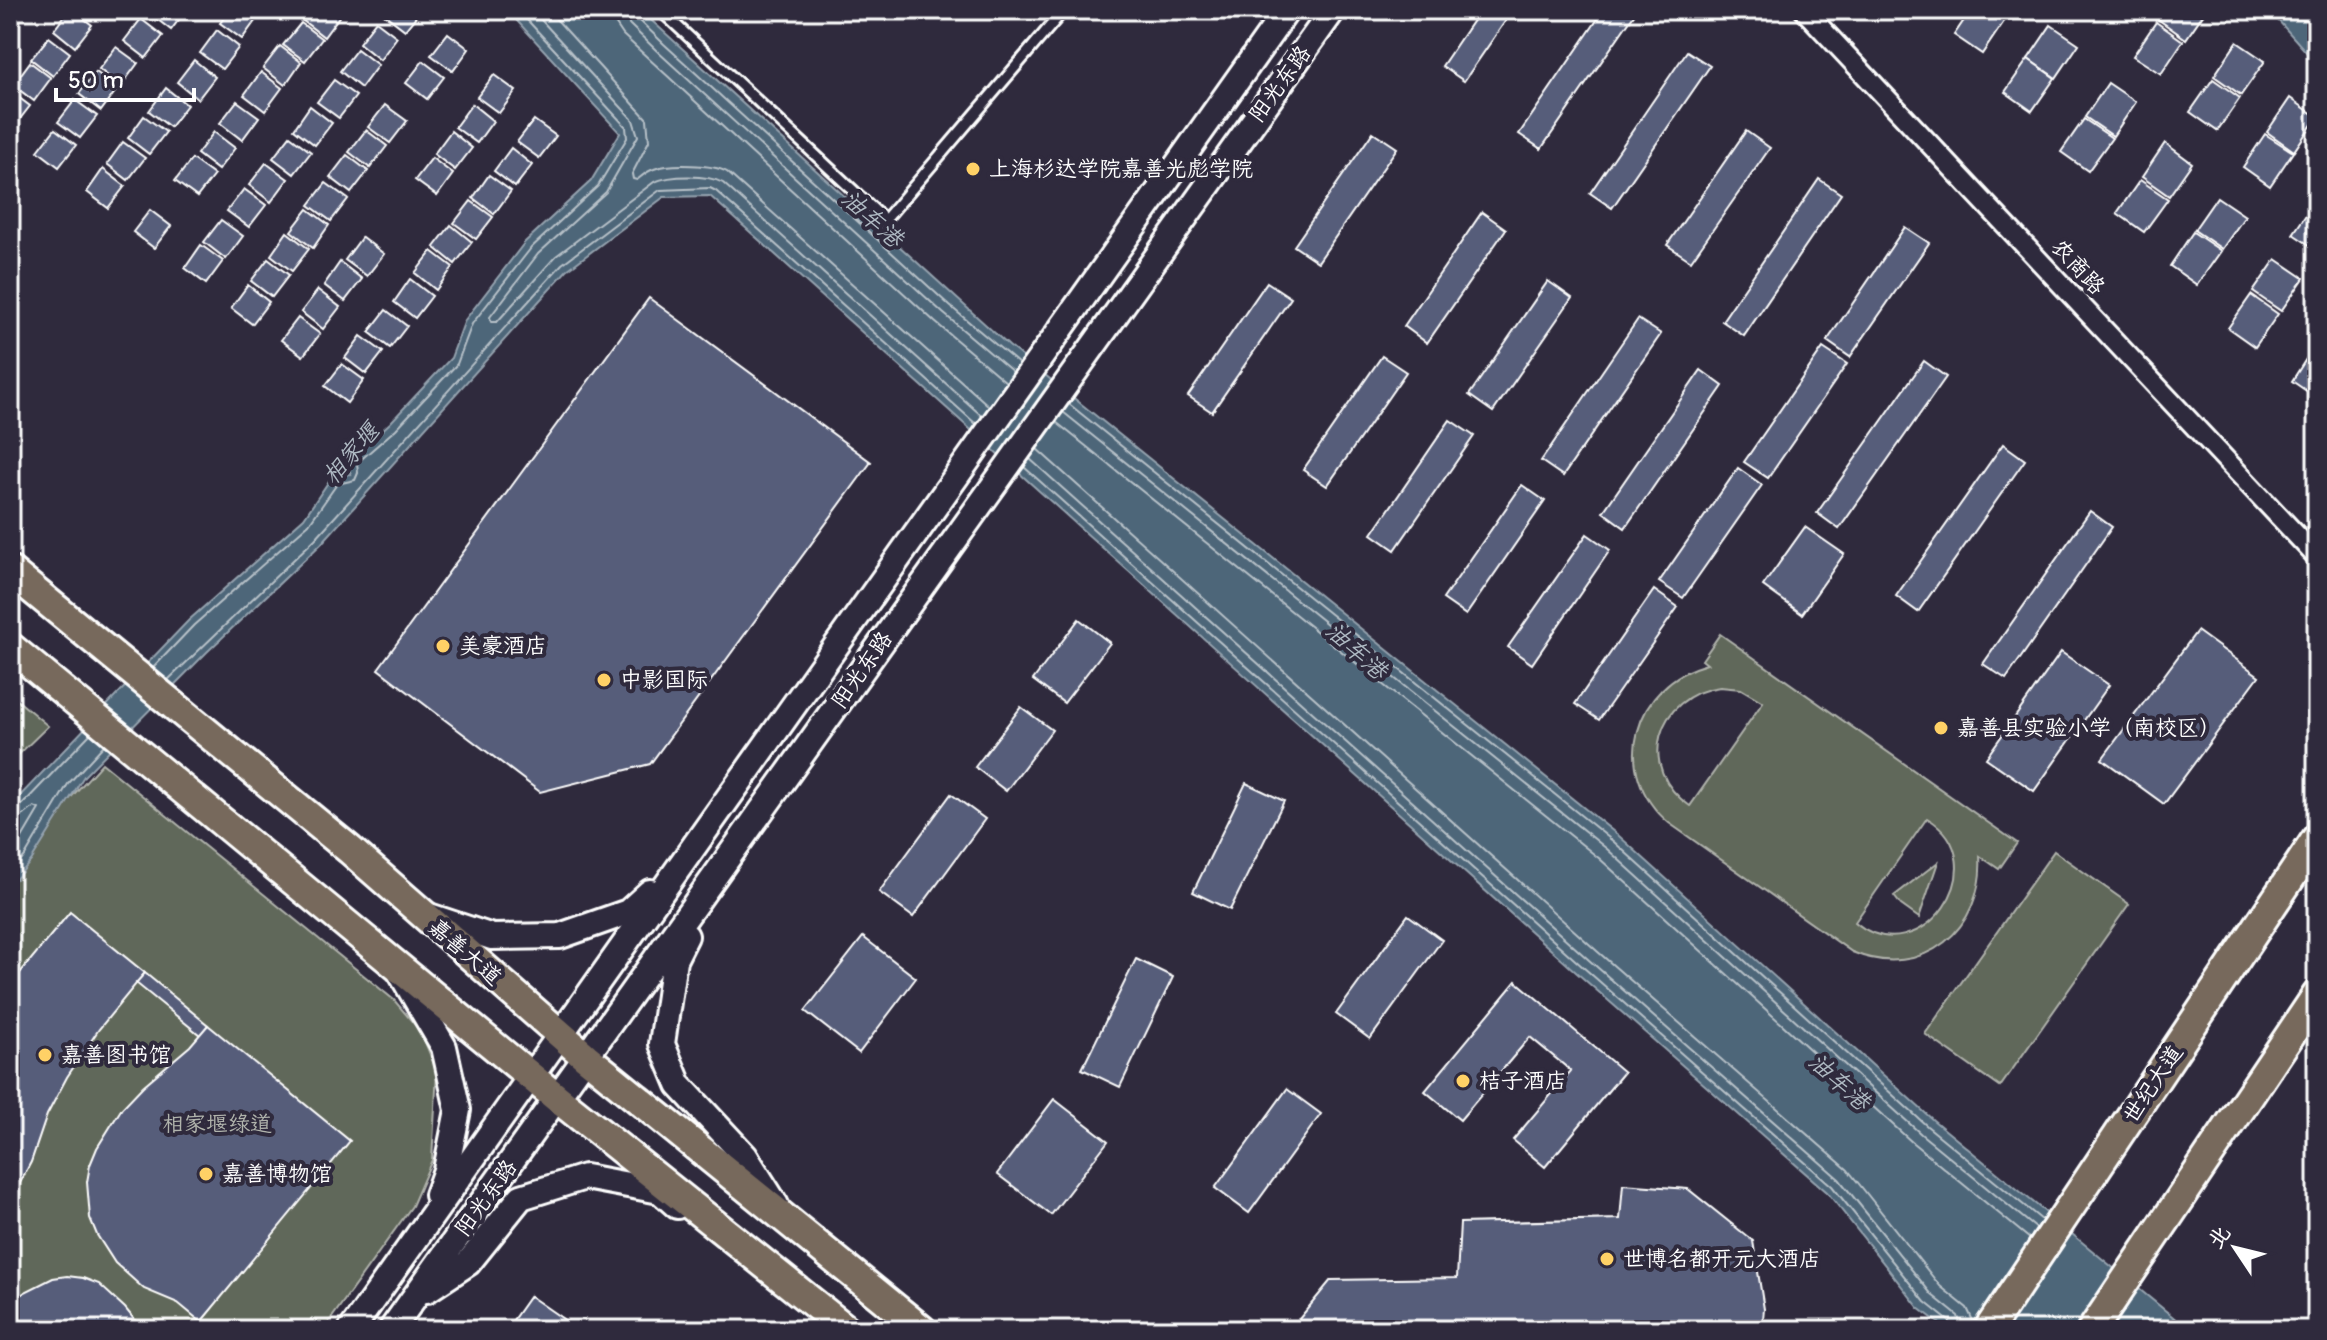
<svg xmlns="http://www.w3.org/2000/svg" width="2327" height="1340" viewBox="0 0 2327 1340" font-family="Pangolin,'LXGW WenKai TC',sans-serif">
<rect width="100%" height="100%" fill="#2f2a3d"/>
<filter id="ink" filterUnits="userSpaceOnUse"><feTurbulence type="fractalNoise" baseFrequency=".0125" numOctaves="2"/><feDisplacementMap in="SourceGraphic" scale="16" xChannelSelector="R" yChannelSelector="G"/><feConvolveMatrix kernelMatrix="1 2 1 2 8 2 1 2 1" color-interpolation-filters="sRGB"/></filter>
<g filter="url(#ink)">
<g fill="#61675a" stroke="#b0b3ac" stroke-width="2" fill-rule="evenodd">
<path d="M 1720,634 L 2017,843 L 1999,869 L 1980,856 C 1985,928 1923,982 1852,952 L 1669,823 C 1608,772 1634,683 1707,664 L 1702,660 ZM 1720,687 L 1741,689 L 1763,702 L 1690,806 C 1635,769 1656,695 1720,687 ZM 1927,818 C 2002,862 1920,977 1855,922 Z"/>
<polygon points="10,694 48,726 10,763"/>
<polygon points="102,763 394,1000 421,1032 437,1072 432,1160 412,1206 323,1330 10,1330 10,865"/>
<polygon points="2054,851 2129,904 2000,1087 1925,1034"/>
<polygon points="1938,862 1919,918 1901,905 1894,896"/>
</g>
<g fill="#4e6679" stroke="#95a3af" stroke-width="2">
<polygon points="507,10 640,10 1009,346 1619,836 1933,1120 2189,1330 1948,1330 1919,1308 1827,1192 1577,973 710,196 664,197 567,270 321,544 207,652 84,776 31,861 16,879 10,882 10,802 17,799 189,620 304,518 333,475 351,474 346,463 390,423 451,358 465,320 525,242 591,181 620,133"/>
<polygon points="2269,10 2317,10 2317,64"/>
</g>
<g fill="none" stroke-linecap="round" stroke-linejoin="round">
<g stroke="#b8c2c9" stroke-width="2">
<path d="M 532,10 L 633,120 L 638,136 L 606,192 L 538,254 L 490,317 L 491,322 L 497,322 L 556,256 L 654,182 C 670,175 707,174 723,183 L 982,416"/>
<path d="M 548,10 L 647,119 L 649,141 L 632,174 L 633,179 L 637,180 C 642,176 647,171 654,169 C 669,163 713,164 727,172 L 989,406"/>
<polyline points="613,10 615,23 623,35 935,322 1006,382"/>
<polyline points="625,10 629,24 657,51 943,313 1013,372"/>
<polyline points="635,10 637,18 664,44 950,306 1019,364"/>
<polyline points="1069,404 1614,842 1927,1126 2042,1220"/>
<polyline points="1063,412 1607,849 1921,1134 2037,1229"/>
<polyline points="1056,422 1600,859 1913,1143 2030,1239"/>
<polyline points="1037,449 1597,951 1848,1170 1940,1286 1967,1308 1974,1323"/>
<polyline points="1030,459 1589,960 1839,1179 1932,1295 1958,1316 1962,1330"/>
<polyline points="1024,467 1583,967 1832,1186 1925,1302 1950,1322 1952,1330"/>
<polyline points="153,668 194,625 309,524 337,484 355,480 358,473 357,463 396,429 457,364 472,324 531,248 598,186 627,138 626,127 518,10"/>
<polyline points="168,680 315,539 562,264 660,190 710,188 716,191 976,424"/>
<polyline points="10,808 22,805 90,734"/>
<polyline points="10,819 24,815 34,807 39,809 10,858"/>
<polyline points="10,874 25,856 68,784 104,745"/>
</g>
</g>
<g fill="#575d7a" stroke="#fff" stroke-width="2">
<polygon points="69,10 73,10 92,25 75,47 54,30"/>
<polygon points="152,10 186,10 171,30 149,13"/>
<polygon points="230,10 250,10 258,17 242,39 220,23"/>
<polygon points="310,10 335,10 341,14 324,37 302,20"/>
<polygon points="387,10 421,10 405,30 384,14"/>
<polygon points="1480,10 1513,10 1464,81 1442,66"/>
<polygon points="1604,10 1637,10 1541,149 1519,134"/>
<polygon points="1971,10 1990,10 2005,20 1982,54 1954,35"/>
<polygon points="2165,10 2206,10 2186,39 2159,20"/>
<polygon points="141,19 163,36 146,58 124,41"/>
<polygon points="376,21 397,37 380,60 359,43"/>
<polygon points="2156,22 2183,41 2161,74 2133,56"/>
<polygon points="301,23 322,39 305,61 283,45"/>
<polygon points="2051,25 2079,44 2056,78 2028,59"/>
<polygon points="217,30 239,47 222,69 200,53"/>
<polygon points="448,33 469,49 453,71 431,55"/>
<polygon points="49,37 70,53 53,76 31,59"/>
<polygon points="2237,42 2265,61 2241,95 2214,76"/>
<polygon points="280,46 301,62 285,85 263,68"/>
<polygon points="116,47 138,63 121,86 99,69"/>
<polygon points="357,49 378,65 361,88 340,71"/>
<polygon points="1687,51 1710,66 1612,208 1590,193"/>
<polygon points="2028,59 2055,78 2032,111 2005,92"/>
<polygon points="194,60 215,77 198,99 177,82"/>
<polygon points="423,61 444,77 427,99 406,83"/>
<polygon points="30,62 51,78 34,101 13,85"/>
<polygon points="96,72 118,88 101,111 79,94"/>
<polygon points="261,72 282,88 265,111 244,95"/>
<polygon points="494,75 516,91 499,113 477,97"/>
<polygon points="2213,79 2240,98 2217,131 2190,112"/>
<polygon points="334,80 356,96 339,118 317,102"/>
<polygon points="2108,83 2136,102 2113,136 2085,117"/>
<polygon points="166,88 187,105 170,127 149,111"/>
<polygon points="10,91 30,106 13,128 10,126"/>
<polygon points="2290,98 2317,117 2294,151 2267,132"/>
<polygon points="75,100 97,116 80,138 58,122"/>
<polygon points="237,101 259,117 242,140 220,123"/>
<polygon points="472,104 493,121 477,143 455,127"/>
<polygon points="385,105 407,121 390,143 368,127"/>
<polygon points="310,106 332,123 315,145 294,129"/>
<polygon points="144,116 166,132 149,154 128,138"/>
<polygon points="2084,119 2112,138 2088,171 2061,152"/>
<polygon points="534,120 556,136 539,158 517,142"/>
<polygon points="55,129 76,145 59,167 38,151"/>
<polygon points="366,130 387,146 370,168 349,152"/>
<polygon points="451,131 472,148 455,170 434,154"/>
<polygon points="1746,131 1770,148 1691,261 1667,245"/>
<polygon points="214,132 235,148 218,170 197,154"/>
<polygon points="1373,132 1397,148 1318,262 1294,246"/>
<polygon points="2265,134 2293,152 2270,186 2243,167"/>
<polygon points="290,136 311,152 294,174 273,158"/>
<polygon points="123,142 145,158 128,180 107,164"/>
<polygon points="2165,143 2192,163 2169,196 2142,177"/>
<polygon points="511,148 532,165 515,187 494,171"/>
<polygon points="347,155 368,171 351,193 330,177"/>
<polygon points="432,158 453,174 437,196 415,180"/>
<polygon points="192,159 214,175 197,197 175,181"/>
<polygon points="266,163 288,179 271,202 249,185"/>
<polygon points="103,169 125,186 108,208 87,192"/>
<polygon points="489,175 511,191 494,214 473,198"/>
<polygon points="1819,179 1841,194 1744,336 1722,321"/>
<polygon points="2140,180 2168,199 2144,232 2117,213"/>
<polygon points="326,183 348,199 331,221 309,205"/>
<polygon points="244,189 266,205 249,227 227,211"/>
<polygon points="2217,197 2245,216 2222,249 2194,230"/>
<polygon points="2316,200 2317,201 2317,250 2293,234"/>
<polygon points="471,201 493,217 476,239 454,223"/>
<polygon points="308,209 329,225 313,248 291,231"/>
<polygon points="150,210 171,226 154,248 133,232"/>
<polygon points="1482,212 1506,229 1427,343 1404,326"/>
<polygon points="221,220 243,236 226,259 204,242"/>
<polygon points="451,225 472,242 455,264 434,247"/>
<polygon points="1905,227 1929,243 1850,357 1827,341"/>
<polygon points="287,232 309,249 292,271 271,255"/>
<polygon points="2193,232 2221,251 2197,285 2170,266"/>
<polygon points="362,237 384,254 367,276 345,260"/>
<polygon points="201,245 223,261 206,284 185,268"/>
<polygon points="432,251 453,267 436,290 415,273"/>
<polygon points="268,259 289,275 272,297 251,281"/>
<polygon points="2276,259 2304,278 2281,311 2253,292"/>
<polygon points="340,262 362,279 345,301 324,285"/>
<polygon points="410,279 432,296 415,318 394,302"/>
<polygon points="1548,281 1572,298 1493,412 1469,395"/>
<polygon points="1267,282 1291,298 1212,412 1188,396"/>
<polygon points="248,285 269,302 252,324 231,308"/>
<polygon points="318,290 340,307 323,329 301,312"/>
<polygon points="2251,295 2278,314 2255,347 2228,328"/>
<polygon points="649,298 871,462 650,764 540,792 378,669"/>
<polygon points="386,310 407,326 390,348 369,332"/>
<polygon points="298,318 320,334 303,356 281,340"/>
<polygon points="1638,319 1661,334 1563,476 1541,461"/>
<polygon points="361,336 383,352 366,374 345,358"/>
<polygon points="2317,342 2317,398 2292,381"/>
<polygon points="1823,348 1847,364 1768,478 1744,462"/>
<polygon points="1382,356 1406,372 1327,486 1303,470"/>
<polygon points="1924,361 1946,377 1839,529 1817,513"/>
<polygon points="342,364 364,380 347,403 325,386"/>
<polygon points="1701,370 1723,386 1625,528 1603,512"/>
<polygon points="1450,420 1474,436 1395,550 1372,534"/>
<polygon points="2003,444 2025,460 1918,612 1896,596"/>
<polygon points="1738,468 1762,485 1683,598 1659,582"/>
<polygon points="1522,485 1545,501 1466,615 1443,599"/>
<polygon points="2090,511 2112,527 2006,679 1983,664"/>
<polygon points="1805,527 1844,554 1802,614 1763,586"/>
<polygon points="1587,534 1610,550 1532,664 1508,647"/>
<polygon points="1654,590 1678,607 1599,720 1575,704"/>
<polygon points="1079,619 1110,643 1064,703 1033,680"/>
<polygon points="2197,631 2259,676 2164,804 2102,759"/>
<polygon points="2061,652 2109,685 2034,791 1986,758"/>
<polygon points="1021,707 1052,730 1006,791 975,767"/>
<polygon points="1246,783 1284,801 1230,910 1193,892"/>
<polygon points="951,794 985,819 913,917 879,892"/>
<polygon points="70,912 145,973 99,1029 67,1077 47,1115 31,1162 10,1202 10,985"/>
<polygon points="1408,915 1442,940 1370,1039 1336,1014"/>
<polygon points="863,937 916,978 859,1053 805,1011"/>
<polygon points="1136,959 1173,977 1120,1087 1082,1069"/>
<polygon points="145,973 208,1025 200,1035 136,983"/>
<polygon points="1516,981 1624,1072 1545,1167 1513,1140 1571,1071 1530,1037 1460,1120 1425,1091"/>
<polygon points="208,1025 350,1141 201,1322 178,1303 144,1289 115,1263 97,1235 90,1218 87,1182 90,1165 97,1148 122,1108 143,1086 190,1046"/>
<polygon points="1287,1089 1321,1114 1249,1213 1215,1188"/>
<polygon points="1054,1099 1108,1141 1051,1215 997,1174"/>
<polygon points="1623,1184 1688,1189 1753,1241 1764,1309 1762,1330 1290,1330 1331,1280 1457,1278 1460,1223 1620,1219"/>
<polygon points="67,1276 83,1278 99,1284 125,1308 143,1330 29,1330 10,1315 10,1303 25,1292 53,1278"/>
<polygon points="530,1296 579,1330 506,1330"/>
</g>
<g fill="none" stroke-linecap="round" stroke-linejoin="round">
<defs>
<polyline id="lane" points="660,10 885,220 1064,10"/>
<polyline id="street" points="1804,10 2317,557"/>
<g id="secondary">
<polyline points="426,915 492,937 560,936 628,912 650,892"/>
<polyline points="686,936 674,960 662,1044 679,1085 745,1156 776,1205"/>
<polyline points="400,972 444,1047 458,1110 446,1170 437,1195"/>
<polyline points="427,1290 468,1263 521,1197 585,1177 660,1191 677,1206"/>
<polyline points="351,1330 1287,10"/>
<polyline points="391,1330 1333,10"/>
</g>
<g id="primary">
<polyline points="10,571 350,850 586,1057 922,1330"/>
<polyline points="10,647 557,1098 847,1330"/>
<polyline points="1988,1330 2317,838"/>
<polyline points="2092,1330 2317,995"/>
</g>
</defs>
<use href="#lane" stroke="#fff" stroke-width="15"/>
<use href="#street" stroke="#fff" stroke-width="24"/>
<use href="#secondary" stroke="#fff" stroke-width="30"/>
<use href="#primary" stroke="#fff" stroke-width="34"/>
<use href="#lane" stroke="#2f2a3d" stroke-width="9"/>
<use href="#street" stroke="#2f2a3d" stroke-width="18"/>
<use href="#secondary" stroke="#2f2a3d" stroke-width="24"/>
<use href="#primary" stroke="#77695c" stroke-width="28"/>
</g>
</g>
<g fill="#ffd166" stroke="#2f2a3d" stroke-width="3">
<circle cx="973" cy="169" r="8"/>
<circle cx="443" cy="646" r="8"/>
<circle cx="604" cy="680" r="8"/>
<circle cx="1941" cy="728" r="8"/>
<circle cx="45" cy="1055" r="8"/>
<circle cx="1463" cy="1081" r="8"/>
<circle cx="206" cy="1174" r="8"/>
<circle cx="1607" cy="1259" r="8"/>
</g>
<g text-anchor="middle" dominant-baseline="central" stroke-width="8" stroke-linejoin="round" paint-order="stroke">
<g font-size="22" fill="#fff" stroke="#2f2a3d">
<text transform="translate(1280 84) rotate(-54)">阳光东路</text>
<text transform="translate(2078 267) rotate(47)">农商路</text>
<text transform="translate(862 670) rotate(-55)">阳光东路</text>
<text transform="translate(465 952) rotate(41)">嘉善大道</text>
<text transform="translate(2153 1084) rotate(-56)">世纪大道</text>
<text transform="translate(486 1198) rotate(-54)">阳光东路</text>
</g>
<g font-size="22" fill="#fff" stroke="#2f2a3d" text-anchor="start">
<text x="989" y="169">上海杉达学院嘉善光彪学院</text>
<text x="459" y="646">美豪酒店</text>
<text x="620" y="680">中影国际</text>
<text x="1957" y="728">嘉善县实验小学（南校区）</text>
<text x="61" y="1055">嘉善图书馆</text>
<text x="1479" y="1081">桔子酒店</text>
<text x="222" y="1174">嘉善博物馆</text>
<text x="1623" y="1259">世博名都开元大酒店</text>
</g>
<g font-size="22" fill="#b0b3ac" stroke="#2f2a3d">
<text x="217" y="1124">相家堰绿道</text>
</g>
<g font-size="24" font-style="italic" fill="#afbac3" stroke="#2f2a3d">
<text transform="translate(872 219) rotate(42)">油车港</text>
<text transform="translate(351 454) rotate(-49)">相家堰</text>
<text transform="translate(1356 651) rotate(42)">油车港</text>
<text transform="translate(1839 1082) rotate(42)">油车港</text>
</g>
</g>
<rect width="2327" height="1340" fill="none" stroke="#2f2a3d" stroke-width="40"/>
<rect x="20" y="20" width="2287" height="1300" fill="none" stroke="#fff" stroke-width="3" filter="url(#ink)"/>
<g transform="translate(2235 1248) rotate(305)" stroke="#2f2a3d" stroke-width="6" paint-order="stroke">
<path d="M0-6L14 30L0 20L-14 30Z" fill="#ffffff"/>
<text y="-12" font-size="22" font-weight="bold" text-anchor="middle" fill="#ffffff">北</text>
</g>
<path d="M56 88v12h138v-12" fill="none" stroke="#ffffff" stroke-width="4"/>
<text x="68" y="88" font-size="24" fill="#ffffff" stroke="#2f2a3d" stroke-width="6" paint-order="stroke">50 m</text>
</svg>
